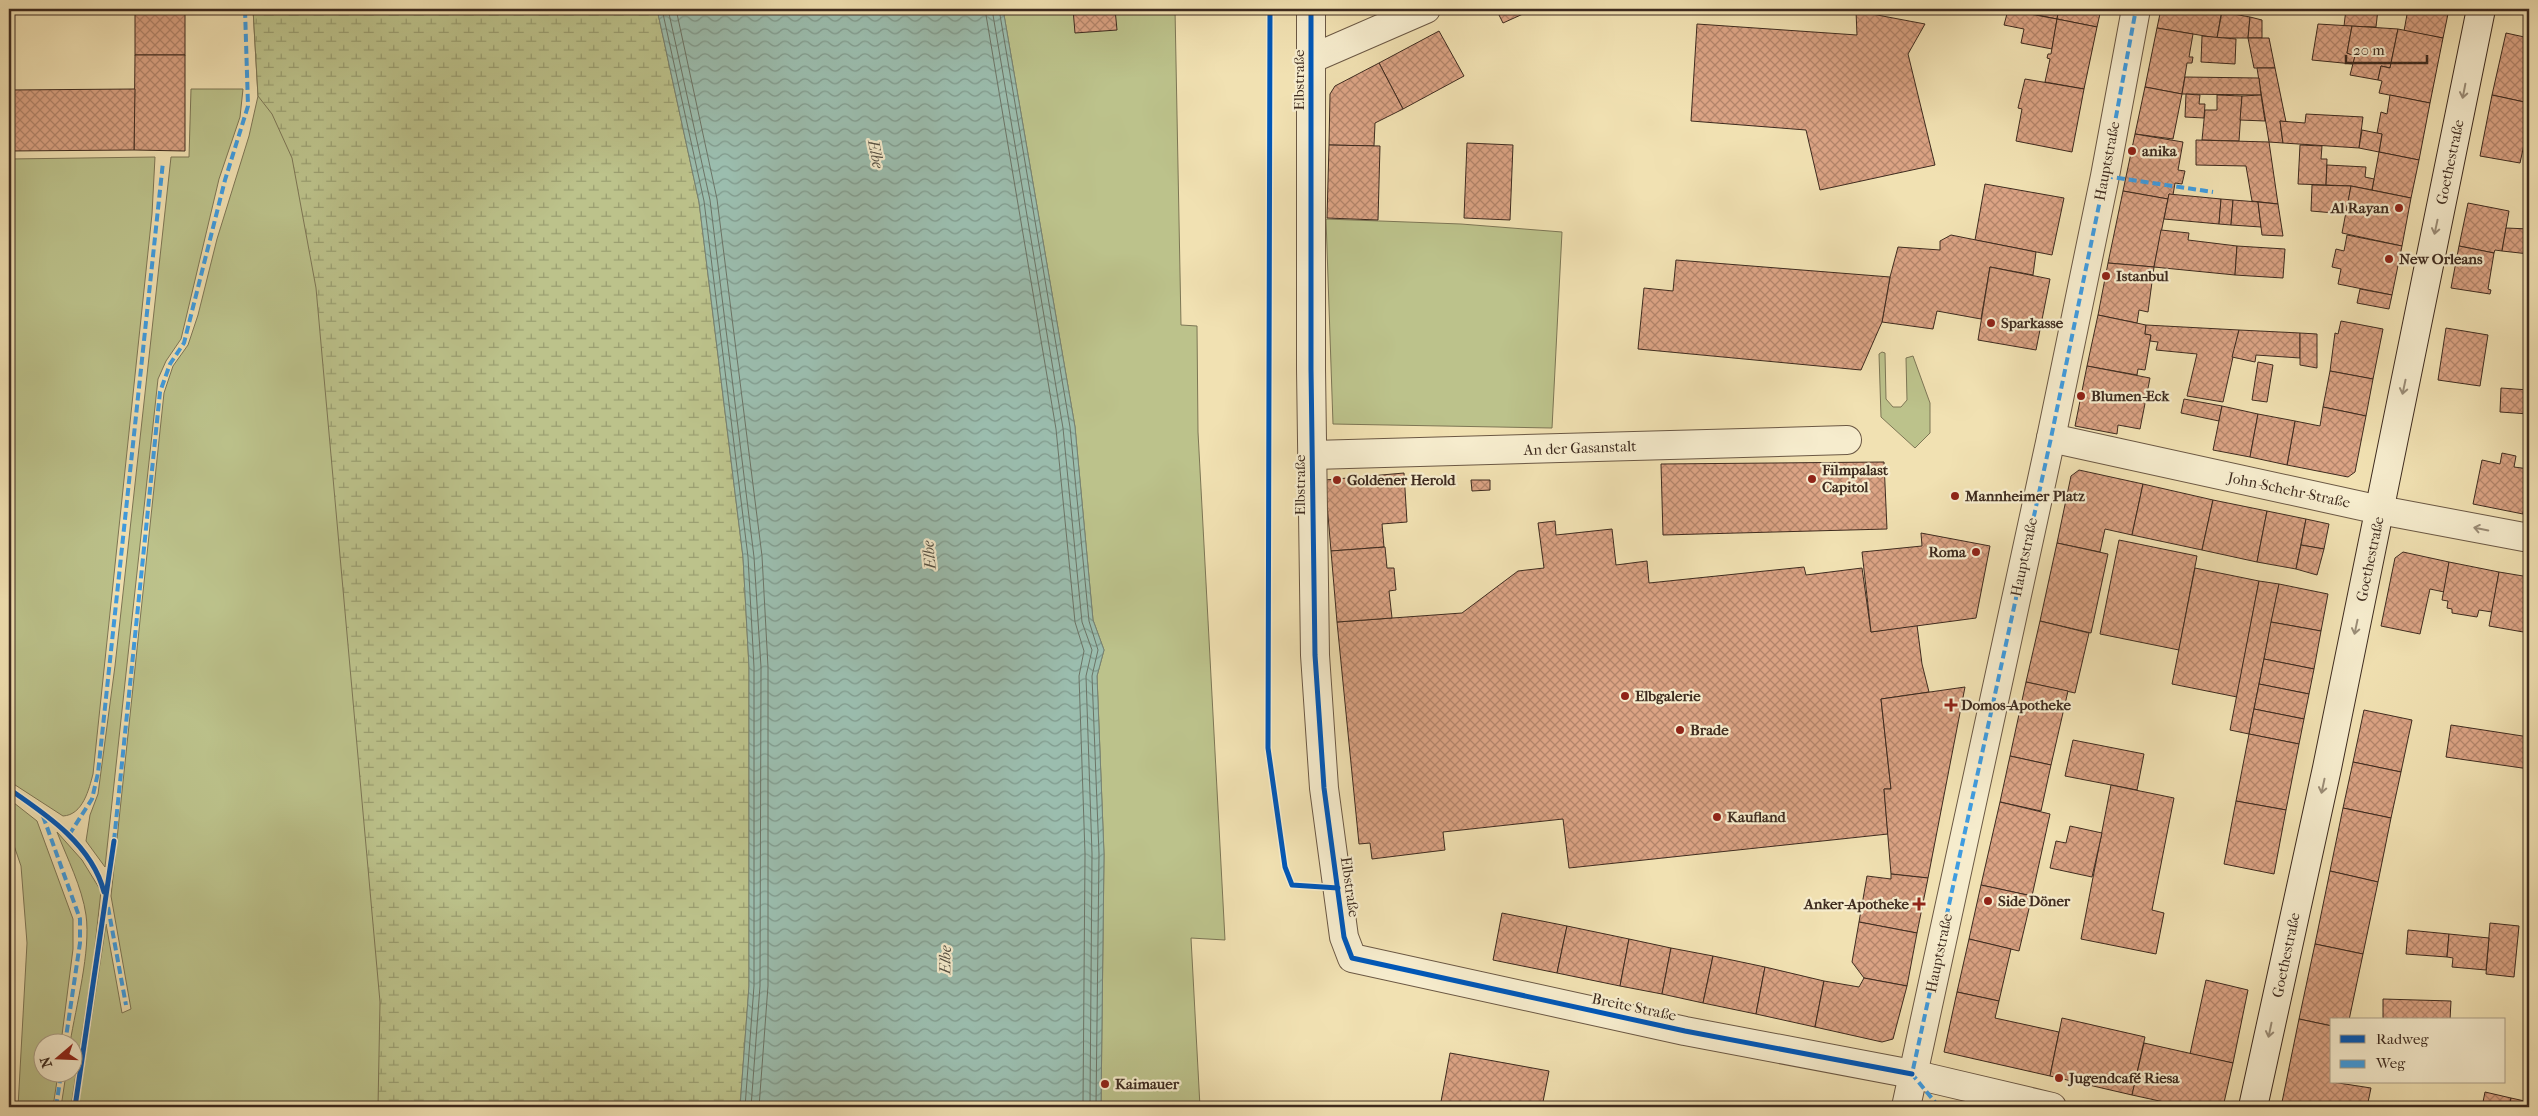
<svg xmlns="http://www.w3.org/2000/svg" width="2538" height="1116" viewBox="0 0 2538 1116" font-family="'IM FELL French Canon',serif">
<defs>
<pattern id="wetland-marsh" width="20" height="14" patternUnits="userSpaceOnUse" patternTransform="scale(1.25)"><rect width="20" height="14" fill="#bcc28b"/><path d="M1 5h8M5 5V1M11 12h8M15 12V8" fill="none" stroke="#9a9e71"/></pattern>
<pattern id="water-waves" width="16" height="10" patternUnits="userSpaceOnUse" patternTransform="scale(1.25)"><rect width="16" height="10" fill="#9bbdae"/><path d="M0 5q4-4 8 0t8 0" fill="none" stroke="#809a8d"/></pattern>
<pattern id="building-cross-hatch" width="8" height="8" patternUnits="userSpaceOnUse" patternTransform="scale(1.25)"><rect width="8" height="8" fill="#dba384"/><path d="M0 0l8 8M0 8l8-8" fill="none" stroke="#b3856b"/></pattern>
</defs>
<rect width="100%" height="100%" fill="#f1e1b2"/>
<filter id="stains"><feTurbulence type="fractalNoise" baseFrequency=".004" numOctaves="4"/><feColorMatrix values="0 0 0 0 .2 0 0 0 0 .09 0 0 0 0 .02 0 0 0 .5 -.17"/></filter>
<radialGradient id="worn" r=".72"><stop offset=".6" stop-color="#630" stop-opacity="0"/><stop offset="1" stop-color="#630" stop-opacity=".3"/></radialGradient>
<g fill="#bcc28b" stroke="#7d7655">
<polygon points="253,9 657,9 740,1107 78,1107 106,924 122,1013 131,1009 111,896 164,393 173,366 188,345 198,315 217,239 249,136 258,96"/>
<polygon points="1003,9 1175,9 1181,325 1197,326 1198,432 1225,940 1191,938 1200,1107 1101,1107 1104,854 1097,676 1104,650 1093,620 1075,427"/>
<polygon points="191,89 243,89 240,117 219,179 181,339 166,361 158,379 105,867 86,841 90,815 98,794 115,666 171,157 189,157"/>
<path d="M 155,157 L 152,214 L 93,774 C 89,789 83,815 63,816 L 9,781 L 9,159 Z"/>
<polygon points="1326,219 1461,224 1562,232 1552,428 1333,424"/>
<polygon points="1882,352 1885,353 1886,399 1893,407 1901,407 1907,400 1906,358 1913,356 1930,403 1930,433 1915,448 1881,417 1879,354"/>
<polygon points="9,799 37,821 73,919 73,949 61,1043 42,1044 42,1074 58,1074 53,1107 18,1107 27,943 21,866 9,831"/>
<path d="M 57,832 L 82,860 L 101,891 L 94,955 L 71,1107 L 61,1107 L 66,1074 L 72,1074 L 72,1044 L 70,1043 C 76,1006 91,951 86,915 C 82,887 67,858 57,832 Z"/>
</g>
<polygon fill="url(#wetland-marsh)" stroke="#7d7655" points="253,9 657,9 699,202 743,557 749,667 749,986 740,1107 378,1107 380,1002 316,288 292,158 272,114 258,96"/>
<polygon fill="url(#water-waves)" stroke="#768375" points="657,9 1003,9 1075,427 1093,620 1104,650 1097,676 1104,854 1101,1107 740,1107 749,986 749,667 743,557 699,202"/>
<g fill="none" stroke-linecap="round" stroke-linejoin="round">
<g stroke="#6c7466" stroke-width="1">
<polyline points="662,9 704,201 748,557 754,667 754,986 745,1107"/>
<polyline points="668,9 710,200 754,557 761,667 760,986 751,1107"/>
<polyline points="676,9 717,199 762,556 768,667 768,986 759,1107"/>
<polyline points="985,9 1056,429 1075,622 1084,651 1079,676 1085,854 1083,1107"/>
<polyline points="992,9 1063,428 1082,622 1092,650 1086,676 1092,854 1090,1107"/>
<polyline points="999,9 1070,427 1089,621 1098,650 1092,676 1099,854 1096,1107"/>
</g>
</g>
<g fill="url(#building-cross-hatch)" stroke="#3e2b1f">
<rect x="135" y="9" width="50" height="46"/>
<polygon points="1073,9 1115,9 1117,30 1075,33"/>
<polygon points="1496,9 1534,9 1503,23"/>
<polygon points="2008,9 2059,9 2057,19"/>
<polygon points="2059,9 2101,9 2097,27 2057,19"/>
<polygon points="2161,9 2222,9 2217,38 2157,28"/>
<polygon points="2346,9 2378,9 2376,27 2344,26"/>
<polygon points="2408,9 2449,9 2443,38 2404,31"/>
<polygon points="2008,10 2057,19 2052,49 2021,43 2024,29 2004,25"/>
<polygon points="1856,11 1925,24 1908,54 1935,165 1820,190 1806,130 1691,121 1697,24 1857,35"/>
<polygon points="2222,12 2250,17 2248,38 2217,38"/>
<polygon points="2250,17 2262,20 2262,38 2248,38"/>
<polygon points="2057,19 2097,27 2084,89 2045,82 2050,59 2047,58 2048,54 2051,54"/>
<polygon points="2318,24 2352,26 2347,53 2355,56 2353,64 2312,60"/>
<polygon points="2352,26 2398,29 2390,68 2381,66 2378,80 2350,75 2355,56 2347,53"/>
<polygon points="2157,28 2193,34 2189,57 2193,57 2192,63 2187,63 2182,94 2145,87"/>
<polygon points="2398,29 2443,38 2430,103 2379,93 2382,81 2378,80 2381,66 2390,68"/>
<polygon points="1439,31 1464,76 1403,109 1379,63"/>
<polygon points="2506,33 2529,38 2529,103 2492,95"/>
<polygon points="2202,36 2236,39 2235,64 2201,62"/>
<polygon points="2248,38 2269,38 2275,68 2254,68"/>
<polygon points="135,55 185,55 185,151 134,150"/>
<polygon points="1379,63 1403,109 1375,123 1374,146 1329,145 1330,94 1335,86"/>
<polygon points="2257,68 2275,68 2286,122 2280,121 2283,143 2269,142"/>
<polygon points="2185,77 2259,78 2261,95 2182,94"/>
<polygon points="2025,79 2084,89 2072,152 2016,141 2022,109 2018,108"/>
<polygon points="2145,87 2182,94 2173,139 2135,134"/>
<polygon points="135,89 134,150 9,151 9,90"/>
<polygon points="2186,94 2200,95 2199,104 2205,104 2204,118 2185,117"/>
<polygon points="2217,95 2242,96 2239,141 2202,140 2205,110 2217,110"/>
<polygon points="2261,95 2265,121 2240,120 2242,96"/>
<polygon points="2390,95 2430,103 2419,160 2379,152 2382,134 2377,133 2381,112 2387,114"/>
<polygon points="2492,95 2529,103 2529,141 2525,140 2520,163 2480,156"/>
<polygon points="2306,114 2363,117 2359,148 2283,143 2280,121 2305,123"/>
<polygon points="2362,130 2382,134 2379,152 2359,148"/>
<polygon points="2135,134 2183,142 2178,170 2185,171 2182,184 2175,183 2173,195 2169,194 2168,199 2123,191"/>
<polygon points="2196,140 2269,142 2278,204 2252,201 2246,166 2196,165"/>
<polygon points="1467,143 1513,145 1510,220 1464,218"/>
<polygon points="1329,145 1380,146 1378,220 1327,218"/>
<polygon points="2300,145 2322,146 2321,159 2327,159 2326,185 2298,184"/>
<polygon points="2379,152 2419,160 2411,198 2372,190"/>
<polygon points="2327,165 2366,167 2365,177 2374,179 2372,190 2351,186 2326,185"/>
<polygon points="1985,184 2064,198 2052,255 1975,240"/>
<polygon points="2312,185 2351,186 2346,214 2311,211"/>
<polygon points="2351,186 2411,198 2402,246 2342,233"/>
<polygon points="2123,191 2168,199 2154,267 2108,263"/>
<polygon points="2169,194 2221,199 2219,224 2164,219"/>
<polygon points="2221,199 2233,200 2231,225 2219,224"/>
<polygon points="2233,200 2258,202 2261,227 2231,225"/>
<polygon points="2258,202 2278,204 2283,236 2262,235"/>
<polygon points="2468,203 2509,211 2502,251 2495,250 2494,253 2459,246"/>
<polygon points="2506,228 2529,229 2529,254 2502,251"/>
<polygon points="2161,230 2189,233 2188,240 2237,246 2235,275 2154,267"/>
<polygon points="1951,235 2036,252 2033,275 1990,267 1981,319 1937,311 1933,329 1882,322 1890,277 1898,247 1940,250 1940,241"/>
<polygon points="2347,235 2402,246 2392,295 2338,284 2341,269 2332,267 2336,249 2344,251"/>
<polygon points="2237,246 2285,249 2283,278 2235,275"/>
<polygon points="2459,246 2494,253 2488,289 2491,290 2490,294 2451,288"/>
<polygon points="1676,260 1890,277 1882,322 1861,370 1638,349 1644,288 1673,291"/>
<polygon points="2108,263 2154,267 2148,312 2139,310 2137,323 2098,315"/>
<polygon points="1990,267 2050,279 2036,350 1978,340"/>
<polygon points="2360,289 2392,295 2389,309 2357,303"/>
<polygon points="2098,315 2146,325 2145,334 2151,335 2150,341 2145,370 2138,369 2137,375 2087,366"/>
<polygon points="2341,321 2383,329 2373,379 2330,371 2335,333 2338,334"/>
<polygon points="2146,325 2239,330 2223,402 2187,396 2197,354 2156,350 2158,342 2150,341 2151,335 2145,334"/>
<polygon points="2446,328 2488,335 2480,386 2438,380"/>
<polygon points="2239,330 2300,333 2300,358 2256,355 2255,362 2232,357"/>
<polygon points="2300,333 2317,334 2317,368 2300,365"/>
<polygon points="2258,362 2273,365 2267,402 2252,400"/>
<polygon points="2087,366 2150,378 2140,429 2118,425 2117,434 2075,426"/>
<polygon points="2330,371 2373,379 2366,416 2323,407"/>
<polygon points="2501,388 2529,390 2529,414 2500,412"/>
<polygon points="2184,399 2222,406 2219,421 2181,413"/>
<polygon points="2222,406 2258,414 2250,457 2213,450"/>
<polygon points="2323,407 2366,416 2355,472 2348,477 2287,465 2295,421 2320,426"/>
<polygon points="2258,414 2295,421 2287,465 2250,457"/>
<polygon points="2502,453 2516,456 2514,467 2529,469 2523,514 2473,504 2482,460 2500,464"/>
<polygon points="1884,462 1887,529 1663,535 1661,464"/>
<polygon points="2079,470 2143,484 2132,535 2105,529 2100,552 2057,543 2071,476"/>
<polygon points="1404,473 1407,522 1382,524 1384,547 1331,551 1325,480"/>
<polygon points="1471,480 1490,480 1490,490 1472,491"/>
<polygon points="2529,482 2529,515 2523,514"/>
<polygon points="2143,484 2213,500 2202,550 2132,535"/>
<polygon points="2213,500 2267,511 2257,562 2202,550"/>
<polygon points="2267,511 2306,519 2296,569 2257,562"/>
<polygon points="2306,519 2329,524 2324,549 2301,545"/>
<polygon points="1555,521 1556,535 1612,529 1616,565 1647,561 1649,583 1804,567 1806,575 1862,568 1871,632 1917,625 1922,664 1929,692 1881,699 1891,789 1884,789 1888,834 1569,868 1563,819 1443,832 1445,850 1372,859 1370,843 1359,844 1337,622 1462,613 1518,571 1544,568 1538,523"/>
<polygon points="1921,533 1990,546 1976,618 1871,632 1862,552 1922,546"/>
<polygon points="2119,540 2197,556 2179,650 2100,634"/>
<polygon points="2057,543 2108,554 2091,633 2040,621"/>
<polygon points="2301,545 2324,549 2317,575 2296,569"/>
<polygon points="1385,547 1387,568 1394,568 1396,590 1389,591 1392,618 1337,622 1331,551"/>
<polygon points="2403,552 2449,562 2444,592 2430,589 2420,634 2381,626 2395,558"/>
<polygon points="2449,562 2499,572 2492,612 2479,610 2477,617 2452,613 2452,609 2447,608 2448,601 2442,600"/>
<polygon points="2195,568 2259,581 2237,697 2172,684"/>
<polygon points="2499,572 2529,577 2529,633 2489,626"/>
<polygon points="2259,581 2279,584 2249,734 2230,730"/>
<polygon points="2279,584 2328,594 2321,631 2271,622"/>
<polygon points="2040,621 2089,633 2075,693 2026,682"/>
<polygon points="2271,622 2321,631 2314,669 2264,659"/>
<polygon points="2264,659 2314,669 2309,694 2259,684"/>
<polygon points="2026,682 2068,691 2051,765 2010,756"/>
<polygon points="2259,684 2309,694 2304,719 2254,709"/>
<polygon points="1965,687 1928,878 1891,874 1884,789 1891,789 1881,699"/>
<polygon points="2254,709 2304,719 2299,744 2249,734"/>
<polygon points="2364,710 2412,720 2401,772 2353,762"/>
<polygon points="2528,711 2529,712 2529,737 2524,736"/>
<polygon points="2451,725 2529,737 2529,769 2446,757"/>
<polygon points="2249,734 2299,744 2286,810 2236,801"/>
<polygon points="2073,740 2144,754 2137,790 2065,776"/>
<polygon points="2010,756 2051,765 2041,811 2000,802"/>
<polygon points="2353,762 2401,772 2391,818 2343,808"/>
<polygon points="2111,785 2174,798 2152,910 2164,913 2156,954 2081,939"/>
<polygon points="2236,801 2286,810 2274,874 2224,864"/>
<polygon points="2000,802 2050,814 2032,896 1981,885"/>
<polygon points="2343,808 2391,818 2378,882 2330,871"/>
<polygon points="2070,826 2102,833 2092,877 2050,868 2056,841 2066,843"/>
<polygon points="2330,871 2378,882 2363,954 2315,944"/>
<polygon points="1891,874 1928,878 1917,933 1859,922 1867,876 1891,879"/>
<polygon points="1981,885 2032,896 2019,951 1969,939"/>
<polygon points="1502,913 1567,926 1557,973 1493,960"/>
<polygon points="1859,922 1917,933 1907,986 1864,978 1852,962"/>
<polygon points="2490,923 2519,926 2514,977 2486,974"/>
<polygon points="1567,926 1629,939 1620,986 1557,973"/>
<polygon points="2408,930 2449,934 2447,957 2406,954"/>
<polygon points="2449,934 2489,938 2486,970 2452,967 2453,958 2447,957"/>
<polygon points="1629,939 1671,948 1662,994 1620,986"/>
<polygon points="1969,939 2011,949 1999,1001 1957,992"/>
<polygon points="2315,944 2363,954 2349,1020 2332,1020 2332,1026 2299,1019"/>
<polygon points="1671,948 1713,956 1703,1003 1662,994"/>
<polygon points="1713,956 1765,967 1756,1014 1703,1003"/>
<polygon points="1765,967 1824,981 1815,1027 1756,1014"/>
<polygon points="1864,978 1907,986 1893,1039 1882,1042 1815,1027 1824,981 1859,987"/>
<polygon points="2206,980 2248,990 2233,1063 2190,1054"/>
<polygon points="1957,992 1999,1001 1995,1018 2059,1032 2050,1076 1944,1052"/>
<polygon points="2383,999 2451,1001 2450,1020 2383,1020"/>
<polygon points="2062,1018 2145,1037 2132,1095 2050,1076"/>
<polygon points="2299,1019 2332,1026 2332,1082 2371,1088 2367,1107 2281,1107"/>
<polygon points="2144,1043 2233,1063 2223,1107 2187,1107 2132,1095"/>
<polygon points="1450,1053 1549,1071 1542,1107 1440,1107"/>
<polygon points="2485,1092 2511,1098 2509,1107 2482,1107"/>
<polygon points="2511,1098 2529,1102 2529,1107 2509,1107"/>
</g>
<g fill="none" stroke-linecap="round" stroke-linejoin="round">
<defs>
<g id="street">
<polyline points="1311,9 1311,369 1315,655 1324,788 1344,937 1352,958 1685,1031 1912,1074 2052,1107"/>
<polyline points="1311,59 1426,9"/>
<polyline points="2051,438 2380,510 2529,538"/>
<polyline points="1313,455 1847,440"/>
<polyline points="1906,1107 2051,438 2105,176 2136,9"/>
</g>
<polyline id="secondary" points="2253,1107 2327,768 2481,9"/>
</defs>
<use href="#street" stroke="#6b5844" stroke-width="30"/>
<use href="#secondary" stroke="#3e2b1f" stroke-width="30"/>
<use href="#street" stroke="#f6eccd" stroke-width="28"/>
<use href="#secondary" stroke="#f6eccd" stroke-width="28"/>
<g stroke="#3f9ce0" stroke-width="4" stroke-dasharray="8 4" stroke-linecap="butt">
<polyline points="2105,176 2213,192"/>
<polyline points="43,816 80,919 80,943 65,1044"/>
<polyline points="69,835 92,799 98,773 163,162"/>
<polyline points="114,841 160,392 170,364 184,343 225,180 248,106 245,9"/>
<polyline points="108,907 126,1005"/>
<polyline points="56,1107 61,1074"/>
<polyline points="1939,1107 1912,1074 2051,438 2105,176 2136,9"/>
</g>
<defs>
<g id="cycleway">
<polyline points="1270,9 1268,748 1285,867 1292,885 1338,888"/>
<polyline points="1311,9 1311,369 1315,655 1324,788 1344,937 1352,958 1685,1031 1912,1074"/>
<path d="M 9,789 C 47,815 92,845 104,892"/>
<polyline points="75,1107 114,841"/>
</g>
</defs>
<use href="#cycleway" stroke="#f6eccd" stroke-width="8"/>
<use href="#cycleway" stroke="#0057b8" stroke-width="5"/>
</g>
<defs><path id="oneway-shaft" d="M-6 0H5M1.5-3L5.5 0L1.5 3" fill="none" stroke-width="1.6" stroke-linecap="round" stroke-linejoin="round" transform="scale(1.25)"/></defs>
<g stroke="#9a8c76">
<use href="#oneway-shaft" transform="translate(2464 91) rotate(101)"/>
<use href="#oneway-shaft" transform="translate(2436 227) rotate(102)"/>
<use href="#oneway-shaft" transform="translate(2404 387) rotate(102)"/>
<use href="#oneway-shaft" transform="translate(2481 529) rotate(-169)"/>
<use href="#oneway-shaft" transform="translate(2356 627) rotate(102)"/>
<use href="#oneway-shaft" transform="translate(2323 786) rotate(102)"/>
<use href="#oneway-shaft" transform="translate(2270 1030) rotate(102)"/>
</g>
<g fill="#8f2418" stroke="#f6eccd" stroke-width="2">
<circle cx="2132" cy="151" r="5"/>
<circle cx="2399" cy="208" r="5"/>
<circle cx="2389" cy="259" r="5"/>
<circle cx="2106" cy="276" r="5"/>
<circle cx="1991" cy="323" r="5"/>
<circle cx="2081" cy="396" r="5"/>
<circle cx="1812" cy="479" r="5"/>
<circle cx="1337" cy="480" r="5"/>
<circle cx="1955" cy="496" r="5"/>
<circle cx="1976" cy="552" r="5"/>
<circle cx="1625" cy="696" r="5"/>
<path d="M1948.5 697.5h5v5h5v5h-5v5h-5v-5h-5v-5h5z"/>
<circle cx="1680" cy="730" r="5"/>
<circle cx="1717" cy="817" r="5"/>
<circle cx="1988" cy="901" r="5"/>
<path d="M1916.5 896.5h5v5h5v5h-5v5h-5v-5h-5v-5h5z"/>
<circle cx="2059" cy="1078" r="5"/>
<circle cx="1105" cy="1084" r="5"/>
</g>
<g text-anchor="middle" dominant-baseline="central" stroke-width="4.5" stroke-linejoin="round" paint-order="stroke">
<g font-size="15" fill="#3e2b1f" stroke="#f6eccd">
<text transform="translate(1299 80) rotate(-90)">Elbstraße</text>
<text transform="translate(2107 161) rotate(-79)">Hauptstraße</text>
<text transform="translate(2450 162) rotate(-78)">Goethestraße</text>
<text transform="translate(1580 448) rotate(-2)">An der Gasanstalt</text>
<text transform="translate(1300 485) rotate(-90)">Elbstraße</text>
<text transform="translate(2289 490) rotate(12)">John-Schehr-Straße</text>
<text transform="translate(2024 557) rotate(-78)">Hauptstraße</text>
<text transform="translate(2370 559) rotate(-78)">Goethestraße</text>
<text transform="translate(1350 887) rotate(82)">Elbstraße</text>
<text transform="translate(1939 953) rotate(-78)">Hauptstraße</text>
<text transform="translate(2286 955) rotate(-78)">Goethestraße</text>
<text transform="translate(1634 1007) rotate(12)">Breite Straße</text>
</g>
<g font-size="15" font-weight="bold" fill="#3e2b1f" stroke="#f6eccd" text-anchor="start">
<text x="2142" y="151">anika</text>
<text x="2389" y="208" text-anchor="end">Al Rayan</text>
<text x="2399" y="259">New Orleans</text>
<text x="2116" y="276">Istanbul</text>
<text x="2001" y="323">Sparkasse</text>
<text x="2091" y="396">Blumen-Eck</text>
<text x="1822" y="470">Filmpalast<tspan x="1822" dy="17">Capitol</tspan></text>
<text x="1347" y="480">Goldener Herold</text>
<text x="1965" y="496">Mannheimer Platz</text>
<text x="1966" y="552" text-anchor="end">Roma</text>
<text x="1635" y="696">Elbgalerie</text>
<text x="1961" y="705">Domos-Apotheke</text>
<text x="1690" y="730">Brade</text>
<text x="1727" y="817">Kaufland</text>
<text x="1998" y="901">Side Döner</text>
<text x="1909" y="904" text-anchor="end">Anker-Apotheke</text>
<text x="2069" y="1078">Jugendcafé Riesa</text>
<text x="1115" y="1084">Kaimauer</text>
</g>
<g font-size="16" font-style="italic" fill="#555043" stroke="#f6eccd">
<text transform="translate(876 154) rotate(80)">Elbe</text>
<text transform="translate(929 555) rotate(-95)">Elbe</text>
<text transform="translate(945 960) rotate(-89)">Elbe</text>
</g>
</g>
<rect width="2538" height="1116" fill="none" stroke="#f1e1b2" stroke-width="30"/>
<rect x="10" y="10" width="2518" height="1096" fill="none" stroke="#3e2b1f" stroke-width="2.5"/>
<rect x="15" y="15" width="2508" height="1086" fill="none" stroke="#3e2b1f"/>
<rect x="2330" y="1018" width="175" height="65" fill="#f6eccd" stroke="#ac9f87"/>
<rect x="2340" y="1035" width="25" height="8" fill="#0057b8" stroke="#ac9f87"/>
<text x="2376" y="1044" font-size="15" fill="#3e2b1f">Radweg</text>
<rect x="2340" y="1060" width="25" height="8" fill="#3f9ce0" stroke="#ac9f87"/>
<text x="2376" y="1068" font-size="15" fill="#3e2b1f">Weg</text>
<g transform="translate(58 1058) rotate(251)"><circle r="24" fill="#f6eccd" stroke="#ac9f87"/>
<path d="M0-4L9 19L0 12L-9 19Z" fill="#8f2418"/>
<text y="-8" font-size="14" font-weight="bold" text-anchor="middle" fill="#3e2b1f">N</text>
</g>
<path d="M2346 55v8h81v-8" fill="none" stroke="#3e2b1f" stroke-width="2.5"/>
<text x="2353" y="55" font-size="15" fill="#3e2b1f" stroke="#f6eccd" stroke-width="4" paint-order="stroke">20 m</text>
<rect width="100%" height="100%" filter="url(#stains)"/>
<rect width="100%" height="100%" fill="url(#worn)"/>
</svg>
